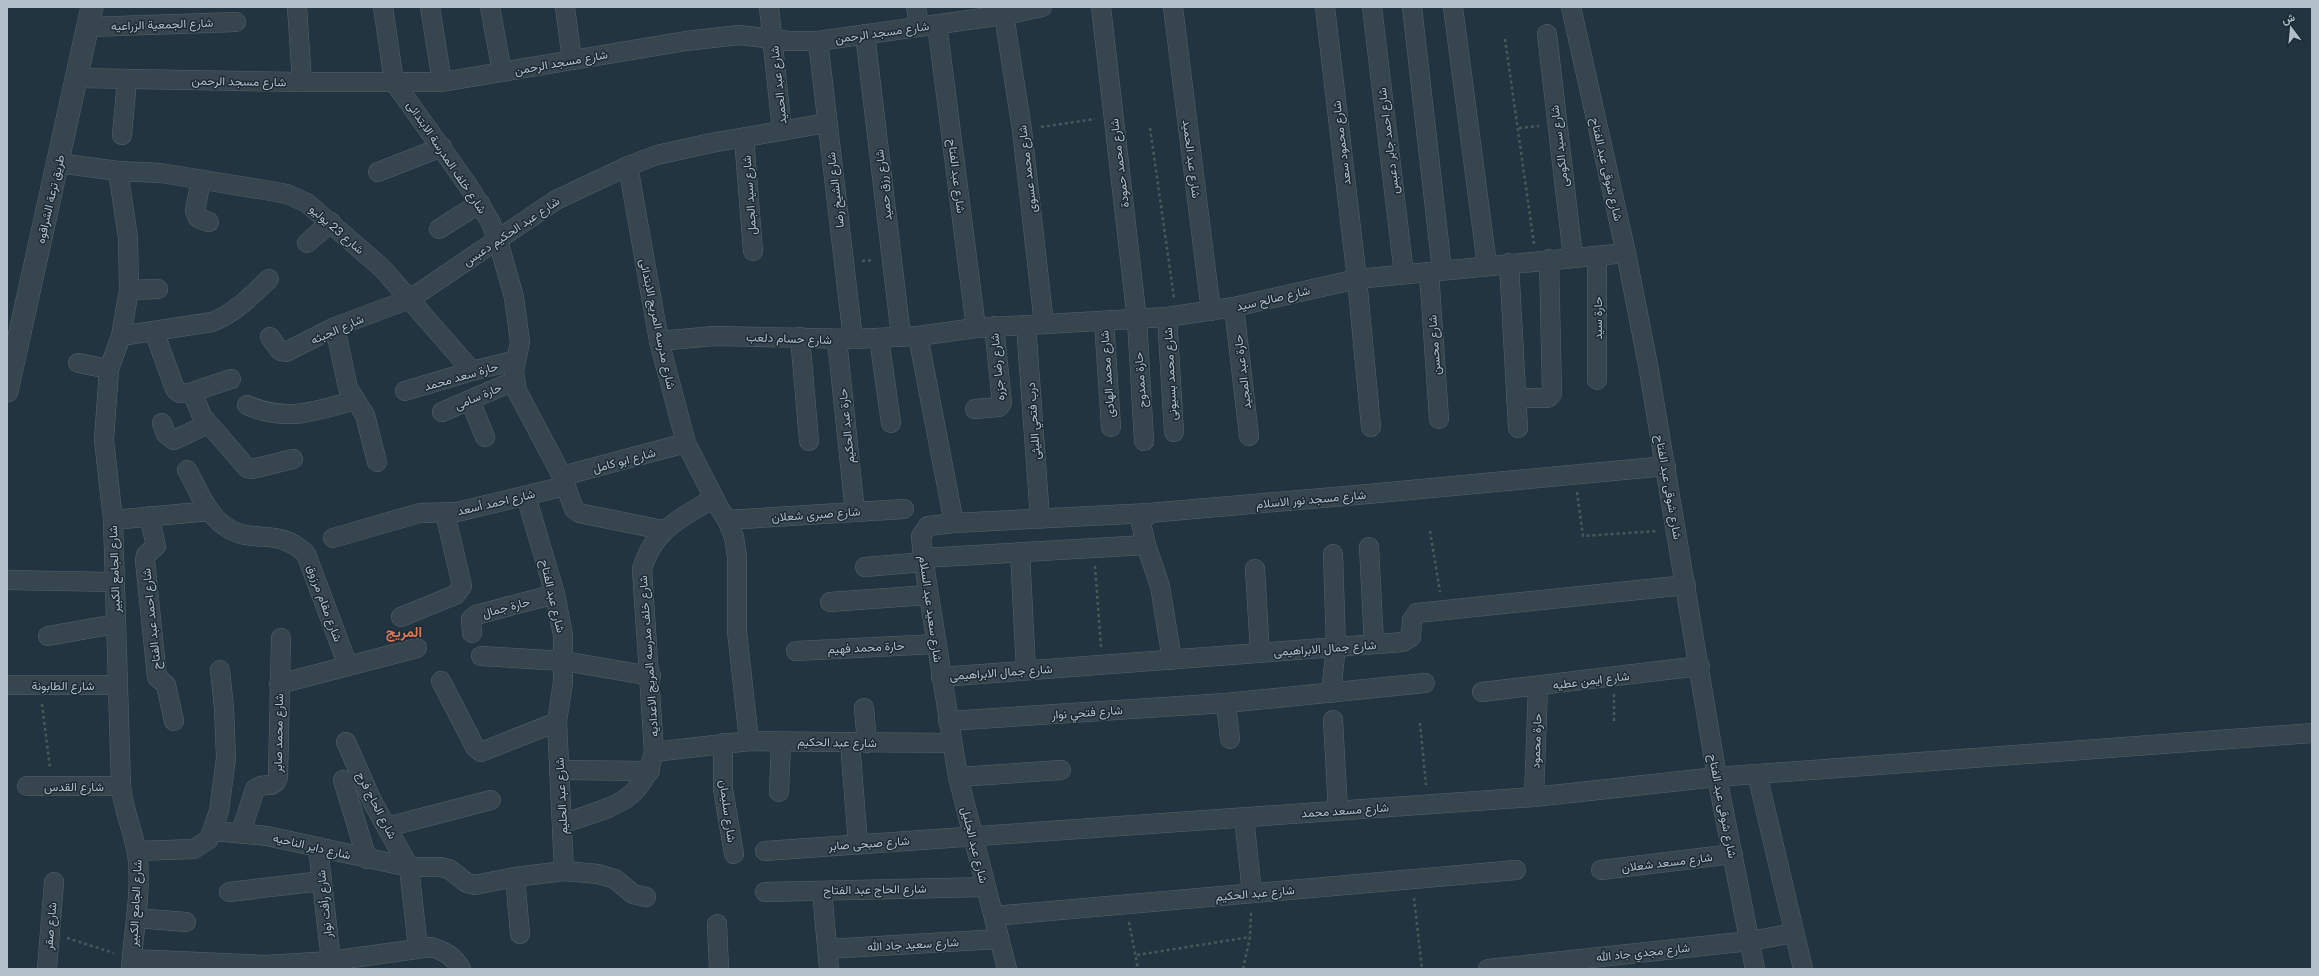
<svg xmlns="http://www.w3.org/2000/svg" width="2319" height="976" viewBox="0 0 2319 976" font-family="'Golos Text',Vazirmatn,sans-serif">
<rect width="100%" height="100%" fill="#21343f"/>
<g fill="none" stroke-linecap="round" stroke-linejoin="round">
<defs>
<g id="minor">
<polyline points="297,7 302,82"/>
<polyline points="383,7 394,82 467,184 490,221 498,241 514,297 520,342 514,371 517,391 562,476 574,509 579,513 663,530"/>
<polyline points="430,7 442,82"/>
<polyline points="490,7 502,72"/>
<polyline points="565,7 572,60"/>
<polyline points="769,7 782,131"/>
<polyline points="916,7 919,26"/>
<polyline points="1101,7 1137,320 1144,441"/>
<polyline points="1173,7 1211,311"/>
<polyline points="1325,7 1357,279 1371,427"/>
<polyline points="1372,7 1404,274"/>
<polyline points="1412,7 1442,270"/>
<polyline points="1453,7 1487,265"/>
<polyline points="1571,7 1626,253 1648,365 1717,777 1755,969"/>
<polyline points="1004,15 1022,130 1044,324"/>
<polyline points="937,24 976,328"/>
<polyline points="88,27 236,22"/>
<polyline points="865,34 901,336"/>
<polyline points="1547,34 1573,257"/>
<polyline points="818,41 853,339"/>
<polyline points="78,78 302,82 442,82 686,41 739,35 790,41 818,41 1004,15 1042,7"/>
<polyline points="122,135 127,79"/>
<polyline points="744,138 753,251"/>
<polyline points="58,163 118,171 161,173 265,190 287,194 307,203 382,268 472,371"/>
<polyline points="628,166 659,341 686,443 718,506 727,520 734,537 737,557 737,631 749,741"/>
<path d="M 118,171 L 128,238 L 129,290 L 121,336 L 109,369 L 104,440 L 113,520 L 121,786 C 123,812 136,836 138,861 C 141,897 133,934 131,969"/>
<polyline points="378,172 442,147"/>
<polyline points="201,180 195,211 198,218 209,222"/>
<polyline points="439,229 480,203"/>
<polyline points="307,243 331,222"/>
<polyline points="1597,256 1597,380"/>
<polyline points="1509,263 1518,428"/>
<polyline points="1429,272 1439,419"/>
<polyline points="129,290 158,289"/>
<polyline points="1234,307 1249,436"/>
<polyline points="1167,317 1174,432"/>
<polyline points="1104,321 1111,427"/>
<polyline points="1026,325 1040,518"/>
<polyline points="335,327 348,388 365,415 377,462"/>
<polyline points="154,331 175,389 179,393 189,393 194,397 202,416 247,468 252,469 293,459"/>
<path d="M 121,336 L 212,322 C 235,313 251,296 269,279"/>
<polyline points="918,336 954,523"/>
<polyline points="270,337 280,351 286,352 335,327 410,299 556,200 628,166 657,155 711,143 827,123"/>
<polyline points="800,337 809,441"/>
<polyline points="879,338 891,423"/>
<polyline points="837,340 855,512"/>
<polyline points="659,341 714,336 853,339 918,336 976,328 1167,317 1234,307 1357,279 1626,253"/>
<polyline points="78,363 109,369"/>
<polyline points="405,391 472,371 516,360"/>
<polyline points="189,393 231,379"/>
<polyline points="1516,398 1548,398 1552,394 1549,259"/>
<polyline points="470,400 485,437"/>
<path d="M 247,405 C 285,422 316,412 355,400"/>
<polyline points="975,409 999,407 1002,403 994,326"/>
<polyline points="442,412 514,381"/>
<polyline points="162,423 166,434 174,440 208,424"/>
<path d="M 187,470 C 197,487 206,512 222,524 C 252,548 275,524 306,554 L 348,666"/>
<polyline points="562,476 686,443"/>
<polyline points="526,496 555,594 563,635 563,682 557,722 564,871"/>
<polyline points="1149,513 1141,523 1146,545 1160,586 1172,660"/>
<polyline points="149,516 156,546 146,555 145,561 157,677 166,685 174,721"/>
<polyline points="113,520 210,511"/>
<polyline points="727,520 904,509"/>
<polyline points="333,538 420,513 457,512 565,486"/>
<polyline points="1369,547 1374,644"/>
<polyline points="1020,552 1026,670"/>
<polyline points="923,558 1146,545"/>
<polyline points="865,567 924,562"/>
<polyline points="1255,569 1260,653"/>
<polyline points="7,580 113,582"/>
<polyline points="830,602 928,595"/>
<polyline points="401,617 455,595 462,586 445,513"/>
<polyline points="472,633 471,619 476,615 555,594"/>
<polyline points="48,636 116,624"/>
<polyline points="796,651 936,644"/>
<polyline points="481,656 564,661 651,676"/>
<polyline points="941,677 1403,642 1411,637 1412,620 1417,613 1686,585"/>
<polyline points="441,681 475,747 481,752 557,722"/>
<polyline points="279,684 417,648"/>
<polyline points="7,685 118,685"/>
<polyline points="1482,692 1700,666"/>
<polyline points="1331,693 1336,646 1333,554"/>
<polyline points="1226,703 1230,739"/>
<polyline points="864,708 867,743"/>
<polyline points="1333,720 1338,810"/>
<polyline points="948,721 1226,703 1425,683"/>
<polyline points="346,742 373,803 409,867 418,948"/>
<polyline points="723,743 723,789 734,854"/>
<polyline points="850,743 858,844"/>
<path d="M 654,752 L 642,569 C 653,529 682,518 714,498"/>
<polyline points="559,770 650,771"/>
<polyline points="1757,774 1803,969"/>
<polyline points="958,777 1061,770"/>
<polyline points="343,780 367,859"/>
<polyline points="27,786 121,786"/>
<polyline points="779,792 781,742"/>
<polyline points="1534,797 1538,686"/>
<polyline points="1244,817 1252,893"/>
<path d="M 562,824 C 607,807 642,806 654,752 L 749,741 L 951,743"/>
<polyline points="387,827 491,800"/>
<polyline points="214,831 267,836 409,867 440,867 449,869 467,883 475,885 515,877 564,871 598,874 615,879 633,894 646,897"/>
<path d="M 241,832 L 255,789 C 263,781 274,791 278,777 L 281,638"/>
<polyline points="318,847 331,961"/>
<polyline points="137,851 194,849 209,839 219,811 226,758 224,708 220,670"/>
<polyline points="765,851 1534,797 1717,777 2312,733"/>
<polyline points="1601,870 1733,854"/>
<polyline points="515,877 520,934"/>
<polyline points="822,891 829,969"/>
<polyline points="229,892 322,881"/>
<polyline points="765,892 986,887"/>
<polyline points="994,916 1516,870"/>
<polyline points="136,918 186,922"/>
<polyline points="717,924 719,969"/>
<polyline points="827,949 999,939"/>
<path d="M 132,959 L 266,965 L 331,961 L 431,947 C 444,951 454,956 461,969"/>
<polyline points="47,969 54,882"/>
<polyline points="1007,969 958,777 923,558 921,536 928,526 954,523 1149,513 1368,494 1666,466"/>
<polyline points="1488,969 1750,941 1794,933"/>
</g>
<polyline id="tertiary" points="7,391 92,7"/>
</defs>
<use href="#minor" stroke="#54626c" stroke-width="20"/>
<use href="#tertiary" stroke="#54626c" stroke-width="23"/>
<g stroke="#415c59" stroke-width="2.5" stroke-dasharray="3 3" stroke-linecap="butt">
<polyline points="1505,39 1534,244"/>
<polyline points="1041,127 1095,119"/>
<polyline points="1150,128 1174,298"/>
<polyline points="1519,128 1539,126"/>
<polyline points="862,261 873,260"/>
<polyline points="1577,492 1583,536 1658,531"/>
<polyline points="1430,531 1440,592"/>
<polyline points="1095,566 1101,647"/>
<polyline points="42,704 50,768"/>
<polyline points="1614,721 1614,694"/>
<polyline points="1420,723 1426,785"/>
<polyline points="1414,898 1422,969"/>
<polyline points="1129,922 1138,969"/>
<polyline points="67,938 114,953"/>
<polyline points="1137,955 1250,937"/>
<polyline points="1243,969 1250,937 1251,912"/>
</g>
<use href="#minor" stroke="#36454e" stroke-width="19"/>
<use href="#tertiary" stroke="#36454e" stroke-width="22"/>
</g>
<g text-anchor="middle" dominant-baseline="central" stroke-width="3" stroke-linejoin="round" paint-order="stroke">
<g font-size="12" fill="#b1bfca" stroke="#1b2a33">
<text transform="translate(162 24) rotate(-2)">شارع الجمعية الزراعيه</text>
<text transform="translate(882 32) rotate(-8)">شارع مسجد الرحمن</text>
<text transform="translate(561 62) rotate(-10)">شارع مسجد الرحمن</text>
<text transform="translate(239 81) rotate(1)">شارع مسجد الرحمن</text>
<text transform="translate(778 85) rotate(-96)">شارع عبد الحميد</text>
<text transform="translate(1388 141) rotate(-97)">شارع احمد جابر دعبس</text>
<text transform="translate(1341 143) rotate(-97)">شارع محمود سعد</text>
<text transform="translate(1559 146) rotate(-97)">شارع سيد الكومى</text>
<text transform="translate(447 157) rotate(56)">شارع خلف المدرسة الابتدائى</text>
<text transform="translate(1192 159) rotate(83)">شارع عبد الحميد</text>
<text transform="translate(1119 163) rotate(-97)">شارع محمد حمودة</text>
<text transform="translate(1027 169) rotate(-97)">شارع محمد عسوى</text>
<text transform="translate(1607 169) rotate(77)">شارع شوقى عبد الفتاح</text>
<text transform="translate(957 176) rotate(83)">شارع عبد الفتاح</text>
<text transform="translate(883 185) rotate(-97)">شارع رزق حميد</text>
<text transform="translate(835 190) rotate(-97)">شارع الشيخ رضا</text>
<text transform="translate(749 195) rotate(-94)">شارع سيد الجمل</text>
<text transform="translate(50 199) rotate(-77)">طريق ترعة الشراقوه</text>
<text transform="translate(337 229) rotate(41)">شارع 23 يوليو</text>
<text transform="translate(511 231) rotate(-34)">شارع عبد الحكيم دعبس</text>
<text transform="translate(1273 298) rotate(-13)">شارع صالح سيد</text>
<text transform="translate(1597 318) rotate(-90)">حارة سيد</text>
<text transform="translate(658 324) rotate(78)">شارع مدرسه المريج الابتدائى</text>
<text transform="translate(337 329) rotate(-24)">شارع الجبثه</text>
<text transform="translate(789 338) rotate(2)">شارع حسام دلعب</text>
<text transform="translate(1434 345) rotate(-94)">شارع محسن</text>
<text transform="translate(997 367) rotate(-95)">شارع رضا جزره</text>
<text transform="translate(1242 372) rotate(-97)">حارة عبد المجيد</text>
<text transform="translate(1107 374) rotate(-94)">شارع محمد الهادى</text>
<text transform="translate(1170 374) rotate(-93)">شارع محمد بسيونى</text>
<text transform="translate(461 376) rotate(-16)">حارة سعد محمد</text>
<text transform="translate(1140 380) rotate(-94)">حارة ممدوح</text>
<text transform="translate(478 396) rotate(-23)">حارة سامى</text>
<text transform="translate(1033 421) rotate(-94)">درب فتحي الليثى</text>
<text transform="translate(846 426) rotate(-96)">حارة عبد الحكيم</text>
<text transform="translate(624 460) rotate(-15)">شارع ابو كامل</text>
<text transform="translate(1669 487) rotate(80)">شارع شوقى عبد الفتاح</text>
<text transform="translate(1311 499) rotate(-5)">شارع مسجد نور الاسلام</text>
<text transform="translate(496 502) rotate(-13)">شارع احمد أسعد</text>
<text transform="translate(816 514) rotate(-4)">شارع صبرى شعلان</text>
<text transform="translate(114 569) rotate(-92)">شارع الجامع الكبير</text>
<text transform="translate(553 596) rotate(77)">شارع عبد الفتاح</text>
<text transform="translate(325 603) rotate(70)">شارع مقام مرزوق</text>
<text transform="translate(506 607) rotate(-15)">حارة جمال</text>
<text transform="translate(931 609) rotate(82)">شارع سعيد عبد السلام</text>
<text transform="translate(151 619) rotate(-96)">شارع احمد عبد الفتاح</text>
<text transform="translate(866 647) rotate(-3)">حارة محمد فهيم</text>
<text transform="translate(1325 648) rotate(-4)">شارع جمال الابراهيمى</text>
<text transform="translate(648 656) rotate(-94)">شارع خلف مدرسه المريج الاعداديه</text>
<text transform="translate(1001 672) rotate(-4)">شارع جمال الابراهيمى</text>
<text transform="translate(1591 680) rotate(-7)">شارع ايمن عطيه</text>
<text x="63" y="685">شارع الطابونة</text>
<text transform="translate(1087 712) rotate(-4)">شارع فتحي نوار</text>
<text transform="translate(278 733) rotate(-89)">شارع محمد صابر</text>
<text transform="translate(1536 741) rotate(-88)">حارة محمود</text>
<text transform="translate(837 742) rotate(1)">شارع عبد الحكيم</text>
<text x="74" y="786">شارع القدس</text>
<text transform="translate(561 796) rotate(-93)">شارع عبد الحليم</text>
<text transform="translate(377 805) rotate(63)">شارع الحاج فرج</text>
<text transform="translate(1723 806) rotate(79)">شارع شوقى عبد الفتاح</text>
<text transform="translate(1345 810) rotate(-4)">شارع مسعد محمد</text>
<text transform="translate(728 811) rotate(82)">شارع سليمان</text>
<text transform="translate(869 843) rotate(-4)">شارع صبحى صابر</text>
<text transform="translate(975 845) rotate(76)">شارع عبد الجليل</text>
<text transform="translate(312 846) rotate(13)">شارع داير الناحيه</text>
<text transform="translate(1667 862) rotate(-7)">شارع مسعد شعلان</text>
<text transform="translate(875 889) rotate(-1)">شارع الحاج عبد الفتاح</text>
<text transform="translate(1255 893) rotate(-5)">شارع عبد الحكيم</text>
<text transform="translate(135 903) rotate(-87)">شارع الجامع الكبير</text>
<text transform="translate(324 904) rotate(-96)">شارع رأفت نوار</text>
<text transform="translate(50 926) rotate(-85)">شارع صقر</text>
<text transform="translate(913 944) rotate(-3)">شارع سعيد جاد الله</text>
<text transform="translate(1643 952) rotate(-6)">شارع مجدي جاد الله</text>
</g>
<g font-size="14" font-weight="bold" fill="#dd7859" stroke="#1b2a33">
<text x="404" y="631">المريج</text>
</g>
</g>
<rect width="2319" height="976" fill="none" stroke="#b1bfca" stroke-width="16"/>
<g transform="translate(2291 28) rotate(344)" stroke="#1b2a33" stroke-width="3" paint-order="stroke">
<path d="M0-3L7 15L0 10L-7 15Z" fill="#b1bfca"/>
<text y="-6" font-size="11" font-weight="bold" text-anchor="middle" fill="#b1bfca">ش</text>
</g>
</svg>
